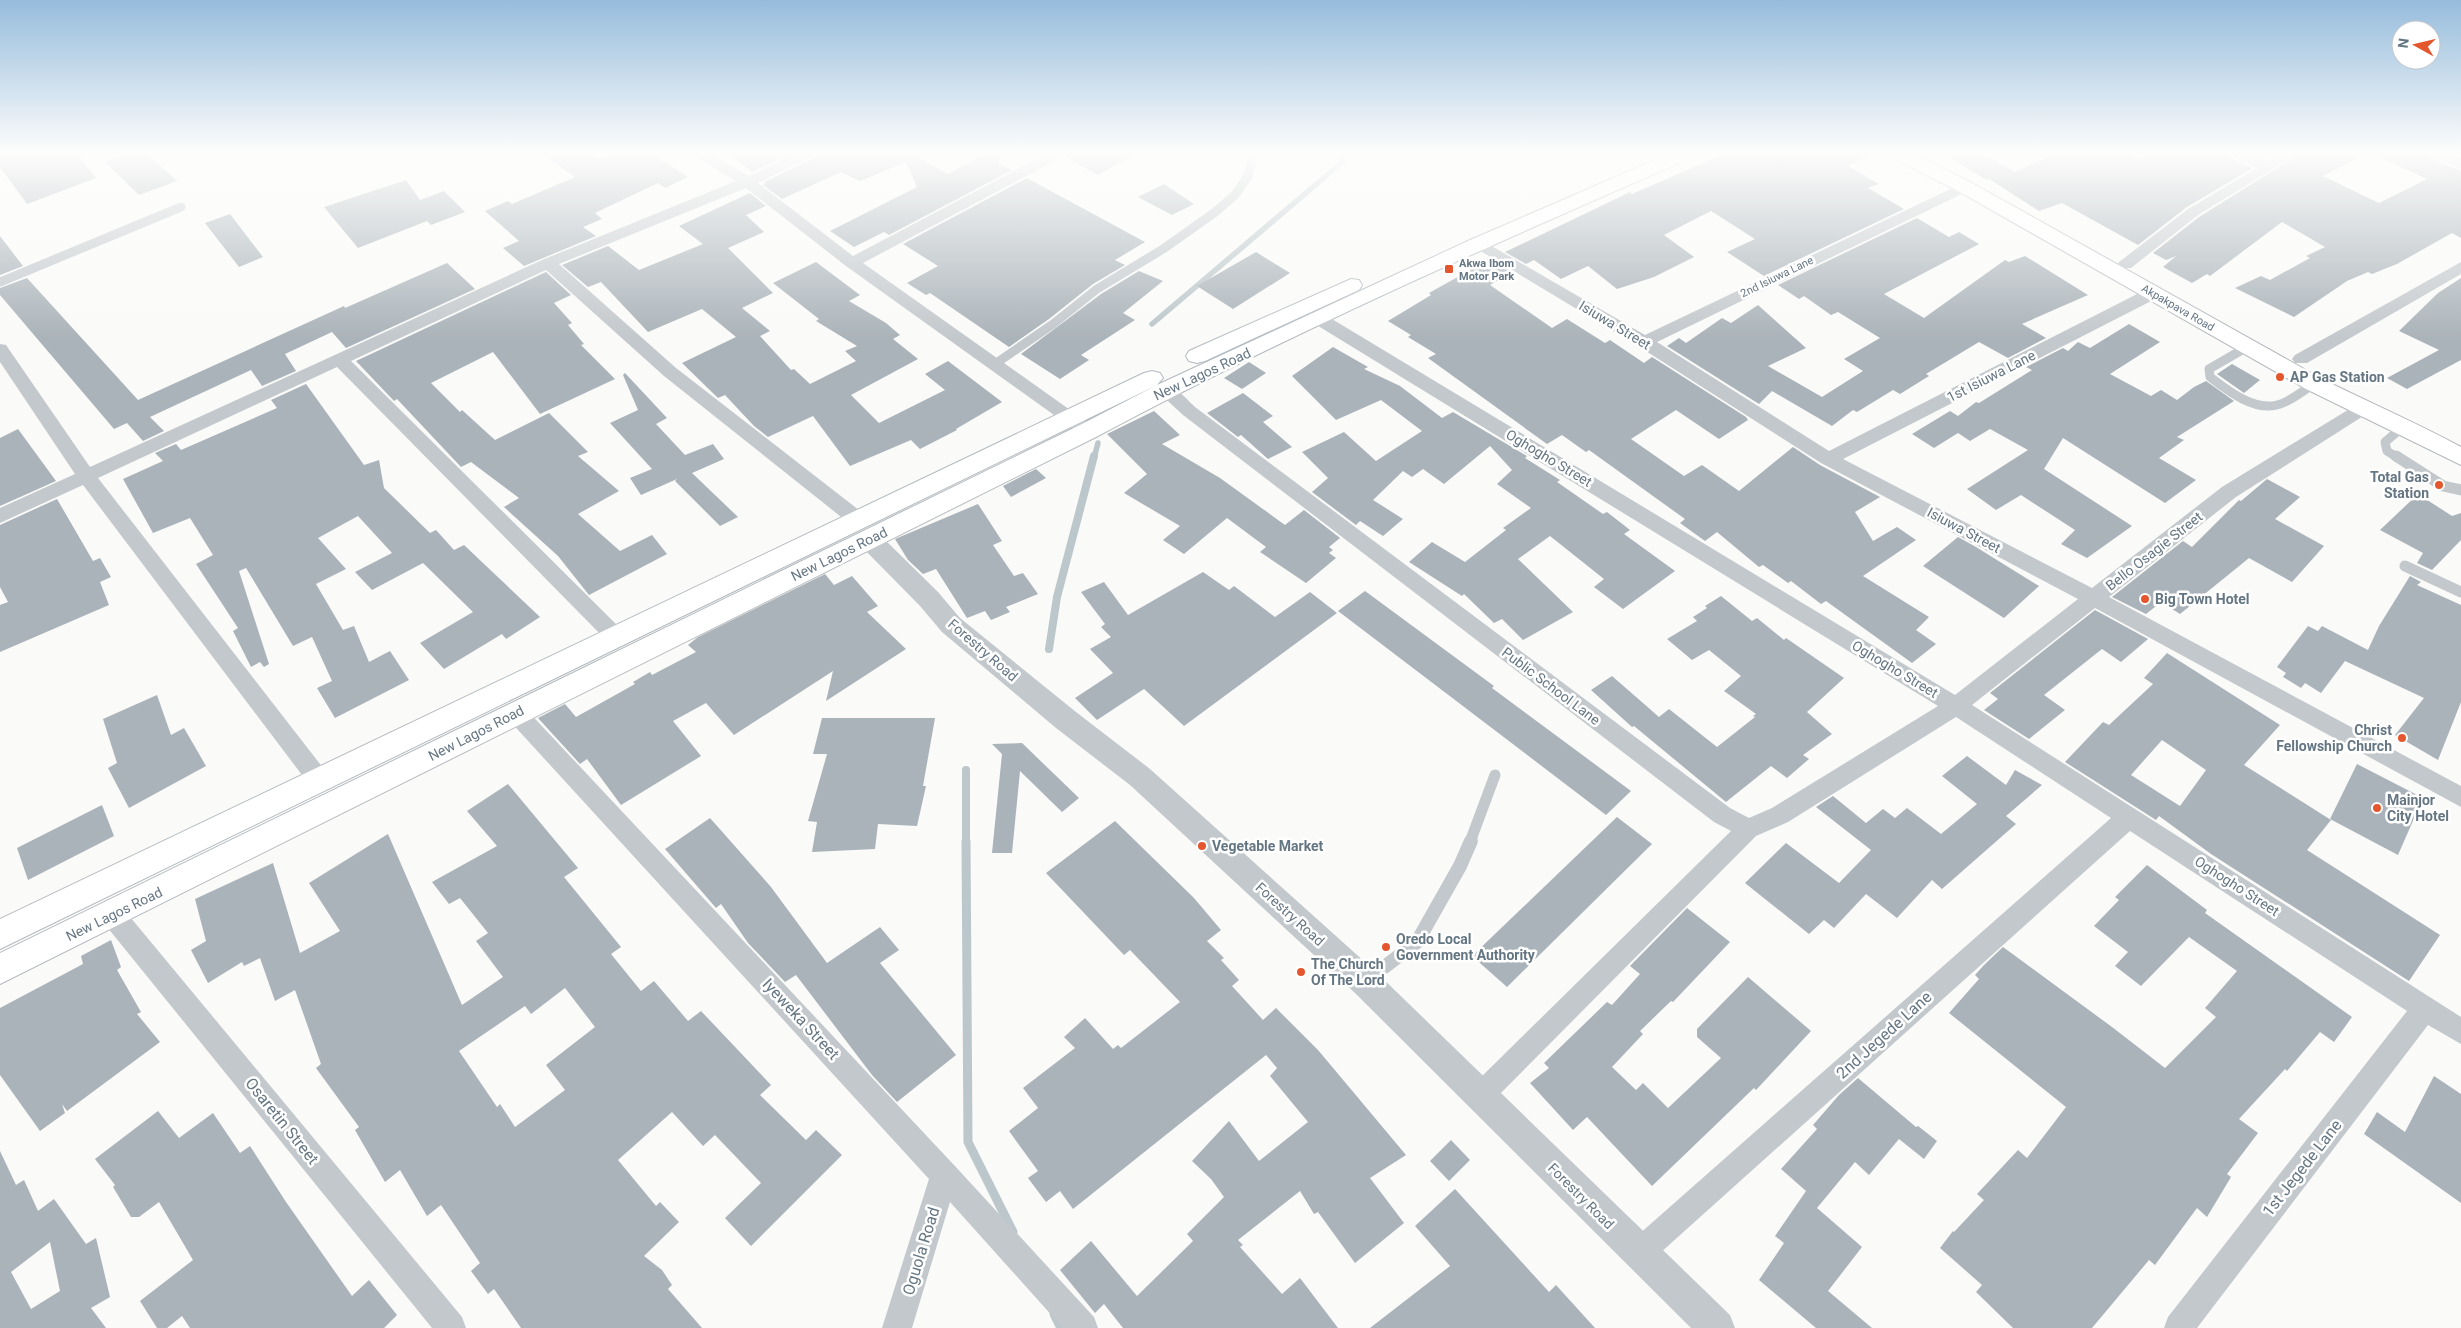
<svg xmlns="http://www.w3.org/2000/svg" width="2461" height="1328" viewBox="0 0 2461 1328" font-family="Roboto,sans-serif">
<rect width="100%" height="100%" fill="#fafaf8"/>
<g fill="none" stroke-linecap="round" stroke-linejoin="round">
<g stroke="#bbc7cb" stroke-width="5.5">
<polyline points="1152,324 1340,164 1348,153"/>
<polyline points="1094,458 1098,443"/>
</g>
<g stroke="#bbc7cb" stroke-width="8">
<polyline points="1049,649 1057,597 1094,456"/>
<polyline points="966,770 966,842"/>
</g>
<g stroke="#bbc7cb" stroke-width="9">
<polyline points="966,841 968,1142 1013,1232"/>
<polyline points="1054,1314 1061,1328"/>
</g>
</g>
<g fill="#aab3b9" fill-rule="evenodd">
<polygon points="0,153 76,153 96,178 27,204 0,167"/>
<polygon points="129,153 146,153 177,181 139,195 105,162"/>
<polygon points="541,153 590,153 599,159 614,153 651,153 688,177 665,188 658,183 595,213 602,219 583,227 596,236 524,266 503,248 519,241 485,211 508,201 512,204 575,177"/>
<polygon points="727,153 793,153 752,172"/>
<polygon points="817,153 927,153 918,157 948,174 987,153 1004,153 998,163 1012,170 889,235 884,232 854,247 830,231 917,187 906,162 860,181 841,172 782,199 763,185 766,183 764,182 814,158"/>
<polygon points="1068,153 1137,153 1098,175 1066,157"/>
<polygon points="1726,153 1874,153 1848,166 1879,184 1868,188 1904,209 1764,276 1727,252 1755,239 1711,211 1664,235 1694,257 1654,277 1617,289 1588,266 1561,279 1534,260 1526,264 1505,252 1630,192 1632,194"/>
<polygon points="1941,153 1982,153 2015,172 2057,153 2127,153 2138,159 2155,153 2227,153 2230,158 2253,168 2187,207 2138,245 2062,203 2039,211 1989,179 1987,180"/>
<polygon points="2301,153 2367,153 2323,176 2379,203 2427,179 2370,153 2427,153 2430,158 2461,171 2461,238 2452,233 2397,264 2372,274 2368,272 2347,281 2294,317 2235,288 2261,276 2270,280 2310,258 2306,256 2325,247 2282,222 2210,276 2207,274 2192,283 2163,267 2176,256 2166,260 2153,253 2199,217"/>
<polygon points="1027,178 1145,242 1115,260 1125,265 1093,284 1049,319 1009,347 930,293 926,295 907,283 938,266 903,244"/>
<polygon points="406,180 420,200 444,191 465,212 431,225 427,221 358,248 324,207"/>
<polygon points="1164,184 1194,204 1172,215 1138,197"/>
<polygon points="750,193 766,206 746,215 764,232 728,248 773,293 742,308 770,331 760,336 791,370 794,369 810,384 856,361 845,351 857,346 816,321 819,319 773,283 816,262 860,295 849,301 886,323 900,335 893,339 918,359 851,395 879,423 945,390 925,374 948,361 1002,402 956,429 957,430 920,449 911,440 850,466 813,416 768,437 754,426 725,395 718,398 682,363 736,337 702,309 648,332 601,282 588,287 562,265 608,246 639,270 703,244 679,226"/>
<polygon points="230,214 263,257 239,267 205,223"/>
<polygon points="1917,218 1949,237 1959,232 1979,244 1884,294 1924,318 2005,260 2009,262 2025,256 2088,295 2022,324 2046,338 2008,358 1979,342 1926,374 1929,376 1900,394 1893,390 1857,412 1853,410 1832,426 1772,391 1759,404 1667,346 1679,338 1686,343 1722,318 1731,323 1758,305 1806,348 1768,366 1822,397 1863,371 1844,359 1880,338 1838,312 1831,315 1804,296 1799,299 1778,285"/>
<polygon points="0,236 23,266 0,275"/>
<polygon points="1256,252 1290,273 1233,309 1197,286"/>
<polygon points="1490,259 1512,272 1490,285 1552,328 1567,319 1605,343 1610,340 1644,363 1652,357 1746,417 1748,420 1719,439 1676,410 1631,439 1684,476 1702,465 1739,491 1793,447 1820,465 1880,497 1855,512 1873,541 1897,527 1916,540 1863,576 1929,617 1916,630 1936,644 1912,663 1826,601 1821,604 1791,581 1788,583 1763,565 1759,567 1717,532 1705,541 1680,523 1685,519 1589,450 1586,452 1562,435 1547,444 1428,358 1436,354 1408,337 1411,335 1388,321 1431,295 1429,293"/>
<polygon points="447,263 475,289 346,348 332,332 285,354 296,371 262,386 251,370 150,417 164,431 143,441 127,423 114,429 0,295 0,288 27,278 138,400 344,306 345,308"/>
<polygon points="1139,271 1163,281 1123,313 1135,320 1081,355 1089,360 1060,379 1021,354 1101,294"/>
<polygon points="546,272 571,295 554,303 572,323 568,325 584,344 581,345 615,379 540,414 493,352 431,383 460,412 462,410 495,440 549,413 588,452 578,456 619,491 578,514 620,551 652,535 667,554 589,595 558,556 504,507 519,498 471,462 461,467 397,399 394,401 356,361"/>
<polygon points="2461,278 2461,360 2407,389 2387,378 2439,350 2399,331 2438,293"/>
<polygon points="2129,324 2160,342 2110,374 2151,396 2161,390 2177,400 2194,387 2206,381 2234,401 2177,437 2184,440 2159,458 2196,480 2165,503 2063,438 2044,469 2132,526 2087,558 2061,544 2075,530 2021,495 1996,510 1967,489 2028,450 1990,429 1970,441 1958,433 1934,448 1912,434 1950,411 1958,416 1976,402 1979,403 2032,370 2026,367 2063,348 2068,351 2078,342 2090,348"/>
<polygon points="1333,347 1368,367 1364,369 1400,386 1442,418 1453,412 1527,456 1525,458 1560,480 1557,482 1603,514 1607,512 1630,530 1624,534 1675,571 1623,609 1594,587 1604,579 1550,536 1518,559 1573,612 1523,640 1502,619 1494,623 1464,594 1462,596 1409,562 1432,542 1465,562 1506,530 1503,528 1531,508 1497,484 1512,470 1490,446 1444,484 1423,469 1412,477 1403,471 1373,500 1403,519 1383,536 1360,521 1356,525 1312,492 1328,478 1302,452 1344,432 1376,461 1422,431 1381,400 1336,420 1292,376"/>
<polygon points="1249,362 1266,373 1242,389 1224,378"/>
<polygon points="2232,364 2260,380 2244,393 2217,374"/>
<polygon points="625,373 667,418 656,424 685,455 713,444 724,459 692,473 738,517 720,526 675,481 677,479 641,495 630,478 652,469 610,423 638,410 623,375"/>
<polygon points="306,384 364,465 379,460 384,488 430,533 436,530 454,550 464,545 540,617 506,639 502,634 444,669 420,643 473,612 423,563 372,590 355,572 392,553 358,516 318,538 346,569 316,584 343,630 354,626 369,662 390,651 409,680 335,718 317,688 332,681 312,637 293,646 246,568 239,571 269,664 264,667 260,662 251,667 233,631 238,628 196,564 213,555 190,518 153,533 123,479 163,461 155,453 176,444 181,450 277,408 271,400"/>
<polygon points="1243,393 1273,416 1263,422 1292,447 1268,459 1241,435 1238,437 1207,413"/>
<polygon points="1154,411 1180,435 1162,444 1220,478 1285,525 1304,510 1340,538 1329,547 1333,550 1329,553 1336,558 1306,583 1260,552 1266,547 1227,518 1184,554 1163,540 1180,526 1124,493 1147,474 1107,434"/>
<polygon points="18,429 56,481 0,506 0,438"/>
<polygon points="1036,469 1046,478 1011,497 1003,486"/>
<polygon points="2267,479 2300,497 2275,519 2324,546 2292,582 2249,558 2180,614 2161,602 2146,614 2112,597 2183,541 2192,547 2239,500 2241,501"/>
<polygon points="2418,494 2452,516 2461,513 2461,540 2432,570 2417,563 2423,553 2380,530"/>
<polygon points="57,499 93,561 100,558 111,577 100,582 109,605 0,652 0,605 8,602 0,587 0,525"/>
<polygon points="978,504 1002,541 993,545 1014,576 1023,573 1038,594 1006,607 1010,612 991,620 985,611 967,618 936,569 923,574 908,560 895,539"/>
<polygon points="1958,537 1976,547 2039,586 2004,618 1923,566"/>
<polygon points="1203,572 1229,590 1234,586 1275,617 1310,592 1337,613 1184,726 1144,689 1097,720 1075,698 1113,673 1090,649 1111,637 1101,627 1105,624 1081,592 1104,582 1128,615"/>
<polygon points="825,574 834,585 852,576 878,606 867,612 906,649 826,701 833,671 734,735 706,703 673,721 701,756 621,805 587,759 580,764 538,718 565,704 576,717 635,684 633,682 650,672 652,675 696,652 688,645 698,637"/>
<polygon points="2410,576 2421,582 2417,585 2461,605 2461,702 2438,760 2395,735 2424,698 2345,661 2321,693 2305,683 2301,688 2283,677 2286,673 2277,667 2308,626 2318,631 2322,626 2368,650 2379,626"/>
<polygon points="1365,591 1494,686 1492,688 1631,791 1606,815 1338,611"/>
<polygon points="1721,596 1752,621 1757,618 1784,640 1786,638 1844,678 1807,712 1832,734 1803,755 1809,759 1787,778 1771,766 1726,802 1634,726 1632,727 1591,690 1612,676 1659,717 1669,709 1717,747 1755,717 1753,716 1756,714 1724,691 1741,676 1709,650 1692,660 1667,639 1697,621 1693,617 1707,608 1705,606"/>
<polygon points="2095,610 2148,639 2121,662 2102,649 2044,695 2065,710 2029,739 1984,710 1998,699 1990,693"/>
<path d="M 2167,653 L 2280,725 L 2244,765 L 2331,820 L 2307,850 L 2440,935 L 2409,981 L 2211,854 L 2159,816 L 2156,820 L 2065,762 L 2103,722 L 2109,725 L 2153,684 L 2144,678 ZM 2162,740 L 2206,770 L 2180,806 L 2131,775 Z"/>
<polygon points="157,695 171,735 184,728 206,766 129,808 108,768 117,763 103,719"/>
<polygon points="822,718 935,718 923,786 926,786 917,826 878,824 875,849 812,852 817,822 808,821 827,754 813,754"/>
<polygon points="1022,743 1079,798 1062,812 1020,771 1012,853 992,853 1002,754 992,744"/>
<polygon points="1967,756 2006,785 2015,770 2042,785 2006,816 2016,824 1942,889 1932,880 1897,918 1866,894 1834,928 1824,920 1809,934 1745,883 1786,843 1839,883 1871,850 1816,807 1833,796 1866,823 1883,809 1895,818 1907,808 1941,834 1977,804 1942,776"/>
<polygon points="2357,764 2423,798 2398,855 2330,819"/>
<path d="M 508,784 L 578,868 L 564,877 L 621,947 L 611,954 L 641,991 L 654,981 L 688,1021 L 701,1011 L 771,1085 L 760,1095 L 806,1140 L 816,1130 L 842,1155 L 751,1246 L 725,1218 L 761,1183 L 715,1135 L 703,1146 L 672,1112 L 618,1160 L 656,1206 L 660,1202 L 679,1222 L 644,1256 L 662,1270 L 672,1285 L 668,1289 L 702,1328 L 521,1328 L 494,1289 L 488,1294 L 471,1271 L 480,1263 L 441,1205 L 427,1216 L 400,1170 L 385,1182 L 355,1130 L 359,1127 L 316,1068 L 321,1064 L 295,990 L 275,1001 L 260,958 L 244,966 L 242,962 L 208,983 L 191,950 L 206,941 L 195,899 L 273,863 L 300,953 L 340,931 L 309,883 L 388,834 L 462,1005 L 503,977 L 476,941 L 488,933 L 460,898 L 449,904 L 432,882 L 497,846 L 467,811 ZM 565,988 L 595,1027 L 546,1065 L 565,1090 L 515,1127 L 500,1104 L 497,1107 L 459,1051 L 525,1006 L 531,1014 Z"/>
<polygon points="102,805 114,836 28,880 17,848"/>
<polygon points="1617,817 1652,844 1507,987 1472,956"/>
<polygon points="710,818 771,887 827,963 880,927 899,950 880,963 956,1055 897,1102 872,1075 796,975 785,982 748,943 721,904 716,908 665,849"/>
<polygon points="1115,821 1194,898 1221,930 1207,941 1224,958 1221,960 1239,980 1232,986 1263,1020 1276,1008 1318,1050 1406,1155 1370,1178 1404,1223 1355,1263 1318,1212 1314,1214 1300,1191 1238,1240 1243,1245 1240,1247 1282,1294 1300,1278 1338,1328 1123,1328 1104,1304 1095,1313 1060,1270 1091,1241 1137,1296 1193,1241 1187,1234 1224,1197 1211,1179 1192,1161 1229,1121 1259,1161 1308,1122 1270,1076 1277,1068 1266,1055 1073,1209 1060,1191 1046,1202 1028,1178 1038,1171 1009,1131 1038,1108 1023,1088 1075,1048 1064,1037 1085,1018 1113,1049 1118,1045 1121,1048 1180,1002 1130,950 1124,955 1046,873"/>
<polygon points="2147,865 2207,910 2205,913 2352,1017 2334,1042 2320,1032 2287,1071 2285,1069 2239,1119 2258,1133 2227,1174 2231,1177 2207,1217 2197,1208 2155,1265 2149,1260 2092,1328 2013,1328 1976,1292 1982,1285 1940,1248 1953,1231 1954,1232 1984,1200 1977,1194 2018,1150 2027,1158 2066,1107 1949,1013 1979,979 1975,975 1984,965 2003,947 2112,1027 2165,1068 2216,1017 2205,1008 2237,971 2189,937 2141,986 2115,966 2128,952 2094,926 2119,900 2115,897"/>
<polygon points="1687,908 1730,942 1673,1002 1671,1001 1640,1031 1643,1034 1612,1067 1636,1090 1643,1083 1668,1108 1721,1058 1697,1037 1697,1029 1748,977 1811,1031 1756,1090 1754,1088 1652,1186 1587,1117 1573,1130 1530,1083 1549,1068 1544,1063 1607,1002 1612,1005 1640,974 1630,966"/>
<polygon points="111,940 121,967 117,970 141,1012 137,1014 160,1042 67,1111 62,1104 65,1113 40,1131 0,1075 0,1008 83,964 81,956"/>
<polygon points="2434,1076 2461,1094 2461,1203 2364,1134 2377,1112 2405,1132"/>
<polygon points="1858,1078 1916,1127 1918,1126 1937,1141 1924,1159 1899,1139 1869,1175 1855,1162 1817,1208 1862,1247 1828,1291 1872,1328 1816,1328 1759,1280 1784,1243 1775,1236 1806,1191 1781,1169 1817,1129 1813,1125 1839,1095"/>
<polygon points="158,1111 179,1138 213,1113 240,1153 250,1146 286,1202 352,1296 369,1280 397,1315 384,1328 190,1328 182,1316 167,1328 157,1328 140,1301 193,1260 159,1202 139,1217 131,1217 113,1187 115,1185 95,1159"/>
<polygon points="1451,1140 1470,1160 1449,1181 1430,1161"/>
<path d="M 0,1151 L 16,1185 L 24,1180 L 38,1211 L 54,1199 L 86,1244 L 96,1238 L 110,1297 L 91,1308 L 106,1328 L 0,1328 ZM 50,1242 L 60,1291 L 31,1309 L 11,1272 Z"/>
<polygon points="1455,1189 1549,1292 1556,1285 1595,1328 1370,1328 1450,1266 1415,1226"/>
</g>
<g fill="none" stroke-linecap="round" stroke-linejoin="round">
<defs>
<g id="secondary">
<path d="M 1671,153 L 1696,153 L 1693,157 C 1492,245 1290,333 1096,437 L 0,984 L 0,953 L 1080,425 L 1157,385 L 0,949 L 0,919 L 1144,373 L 1152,371 L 1160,373 L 1163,378 L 1157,385 L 1470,240 Z"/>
<polygon points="1351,279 1359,280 1362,285 1359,290 1205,361 1197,363 1189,361 1186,356 1189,351"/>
</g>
<path id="trunk" d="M 1889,153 L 1912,153 L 1972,183 L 2322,379 C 2368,402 2415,422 2461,447 L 2461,465 L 2306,389 L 1958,191 L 1891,157 Z"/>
</defs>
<use href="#secondary" stroke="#b3babf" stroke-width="2"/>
<use href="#trunk" stroke="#b4b9bd" stroke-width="2"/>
<g stroke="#c3c8cc" stroke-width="9">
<polyline points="0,282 181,207"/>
<path d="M 2247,347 L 2209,369 L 2210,377 C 2227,390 2253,411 2277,405 C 2290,402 2302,391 2314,384"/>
<polyline points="995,364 1053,324 1097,289 1163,249 1214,213 1235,195 1248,176 1253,157"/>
<polyline points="2398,458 2387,451 2385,442 2404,426"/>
</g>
<g stroke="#c3c8cc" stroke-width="11">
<polyline points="2396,456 2443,486 2461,490"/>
<polyline points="2405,566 2461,592"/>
<polyline points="1470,842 1495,775"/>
</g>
<polyline stroke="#c3c8cc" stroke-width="14" points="1366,981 1417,942 1460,866 1471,841"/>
<g fill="#c3c8cc" fill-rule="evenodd">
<polygon points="692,153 709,153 749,176 797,153 815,153 813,156 758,183 853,256 1048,153 1066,153 1064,156 863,263 1094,427 1097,431 1094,435 1088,437 1082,435 846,266 746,188 559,264 676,368 864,514 867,519 864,524 857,526 850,524 664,376 546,270 351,361 623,631 626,637 623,643 616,645 609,643 337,367 98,478 327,773 330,780 327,787 319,789 311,787 83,485 0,523 0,508 75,474 0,362 0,344 6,345 90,467 542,260 736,181 694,156"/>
<polygon points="2229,153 2248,153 2268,161 2282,153 2299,153 2198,215 2131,268 2119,268 2117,265 2119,262 2188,209 2257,168 2231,156"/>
<polygon points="2429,153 2447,153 2461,159 2461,169 2431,156"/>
<path d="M 1965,182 L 1970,184 L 1973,187 L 1970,190 L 1657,342 L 1829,451 L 2147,289 L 2159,289 L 2161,293 L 2159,297 L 1843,459 L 2092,588 L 2222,487 L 2356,405 L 2362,403 L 2368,405 L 2371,409 L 2368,413 L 2236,497 L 2109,597 L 2461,786 L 2461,807 L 2095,608 L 1972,705 L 2461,1017 L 2461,1044 L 2428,1025 L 2197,1328 L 2164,1328 L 2168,1317 L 2407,1011 L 2130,831 L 1649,1263 L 1639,1267 L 1629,1263 L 1625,1253 L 1629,1243 L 2111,818 L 1956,717 L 1788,822 L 1756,836 L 1489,1105 L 1480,1109 L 1471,1105 L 1467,1096 L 1471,1087 L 1731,831 L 1714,822 L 1183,415 L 1156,390 L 1159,386 C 1173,382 1185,398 1195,407 L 1730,808 L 1749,818 L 1772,808 L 1938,706 L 1315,324 L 1313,320 L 1315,316 L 1327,316 L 1955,695 L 2078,599 L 1821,463 L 1638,346 L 1469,244 L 1477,239 L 1483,241 L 1645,335 Z"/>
<polygon points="2461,262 2461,274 2307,363 2295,363 2292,359 2295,355"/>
<polygon points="516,704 524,707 954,1165 1094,1317 1098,1328 1063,1328 950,1202 912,1328 882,1328 929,1179 508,719 505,713 508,707"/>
<polygon points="112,903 121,906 462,1317 466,1328 432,1328 103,922 100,914 103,906"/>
</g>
<polygon fill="#c3c8cc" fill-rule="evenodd" points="869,530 878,533 938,592 960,618 1076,712 1150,769 1376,972 1730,1315 1735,1328 1691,1328 1354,992 1130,785 1056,728 942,632 920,606 860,545 857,539 860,533"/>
<use href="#secondary" fill="#fff" fill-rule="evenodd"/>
<use href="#trunk" fill="#fff" fill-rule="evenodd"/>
</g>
<linearGradient id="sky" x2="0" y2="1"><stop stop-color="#96bcdc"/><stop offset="0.45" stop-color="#fdfdfc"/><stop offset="1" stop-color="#fdfdfc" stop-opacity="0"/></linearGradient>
<rect width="2461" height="339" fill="url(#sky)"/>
<g fill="#e4572e" stroke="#fff" stroke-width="2">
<rect x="1444" y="264" width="10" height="10" rx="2.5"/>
<circle cx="2280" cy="377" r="5"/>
<circle cx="2439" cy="485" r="5"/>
<circle cx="2145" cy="599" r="5"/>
<circle cx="2402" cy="738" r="5"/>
<circle cx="2377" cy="808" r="5"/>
<circle cx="1202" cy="846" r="5"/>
<circle cx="1386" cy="947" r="5"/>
<circle cx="1301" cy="972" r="5"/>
</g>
<g text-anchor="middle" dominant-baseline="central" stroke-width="5" stroke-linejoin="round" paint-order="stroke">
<g font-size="11" font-weight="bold" fill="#657683" stroke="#fff" text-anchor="start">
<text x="1459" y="263">Akwa Ibom<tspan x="1459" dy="13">Motor Park</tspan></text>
</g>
<g font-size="11" fill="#657683" stroke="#fff">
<text transform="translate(1777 277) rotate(-26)">2nd Isiuwa Lane</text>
<text transform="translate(2178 308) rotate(30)">Akpakpava Road</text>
</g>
<g font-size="14" fill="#657683" stroke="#fff">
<text transform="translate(1615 325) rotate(31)">Isiuwa Street</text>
<text transform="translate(1202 374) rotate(-25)">New Lagos Road</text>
<text transform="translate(1991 376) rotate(-27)">1st Isiuwa Lane</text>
<text transform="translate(1549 458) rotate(31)">Oghogho Street</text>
<text transform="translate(1964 530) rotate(28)">Isiuwa Street</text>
<text transform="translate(2154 551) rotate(-38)">Bello Osagie Street</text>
<text transform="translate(839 554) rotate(-26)">New Lagos Road</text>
<text transform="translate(983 650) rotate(41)">Forestry Road</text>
<text transform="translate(1895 669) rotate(31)">Oghogho Street</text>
<text transform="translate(1551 686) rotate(37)">Public School Lane</text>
<text transform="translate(476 733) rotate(-27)">New Lagos Road</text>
<text transform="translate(2237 886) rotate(33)">Oghogho Street</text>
<text transform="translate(114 914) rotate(-26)">New Lagos Road</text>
<text transform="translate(1290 914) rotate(42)">Forestry Road</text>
<text transform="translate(1581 1196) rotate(45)">Forestry Road</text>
</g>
<g font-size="14" font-weight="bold" fill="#657683" stroke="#fff" text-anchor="start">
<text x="2290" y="377">AP Gas Station</text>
<text x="2429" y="477" text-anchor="end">Total Gas<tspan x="2429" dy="16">Station</tspan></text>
<text x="2155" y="599">Big Town Hotel</text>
<text x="2392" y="730" text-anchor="end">Christ<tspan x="2392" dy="16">Fellowship Church</tspan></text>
<text x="2387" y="800">Mainjor<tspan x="2387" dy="16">City Hotel</tspan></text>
<text x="1212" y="846">Vegetable Market</text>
<text x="1396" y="939">Oredo Local<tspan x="1396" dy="16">Government Authority</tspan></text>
<text x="1311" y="964">The Church<tspan x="1311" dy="16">Of The Lord</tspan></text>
</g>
<g font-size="16" fill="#657683" stroke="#fff">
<text transform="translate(801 1019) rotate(47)">Iyeweka Street</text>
<text transform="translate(1884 1035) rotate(-42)">2nd Jegede Lane</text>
<text transform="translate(282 1121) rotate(51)">Osaretin Street</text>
<text transform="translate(2302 1168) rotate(-52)">1st Jegede Lane</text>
<text transform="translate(921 1251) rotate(-73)">Oguola Road</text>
</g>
</g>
<g transform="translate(2416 45) rotate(278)"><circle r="24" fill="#ffffff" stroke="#c1c8cd"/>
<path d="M0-4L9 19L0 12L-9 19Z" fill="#e4572e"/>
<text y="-8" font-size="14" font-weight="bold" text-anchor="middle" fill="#657683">N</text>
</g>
</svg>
